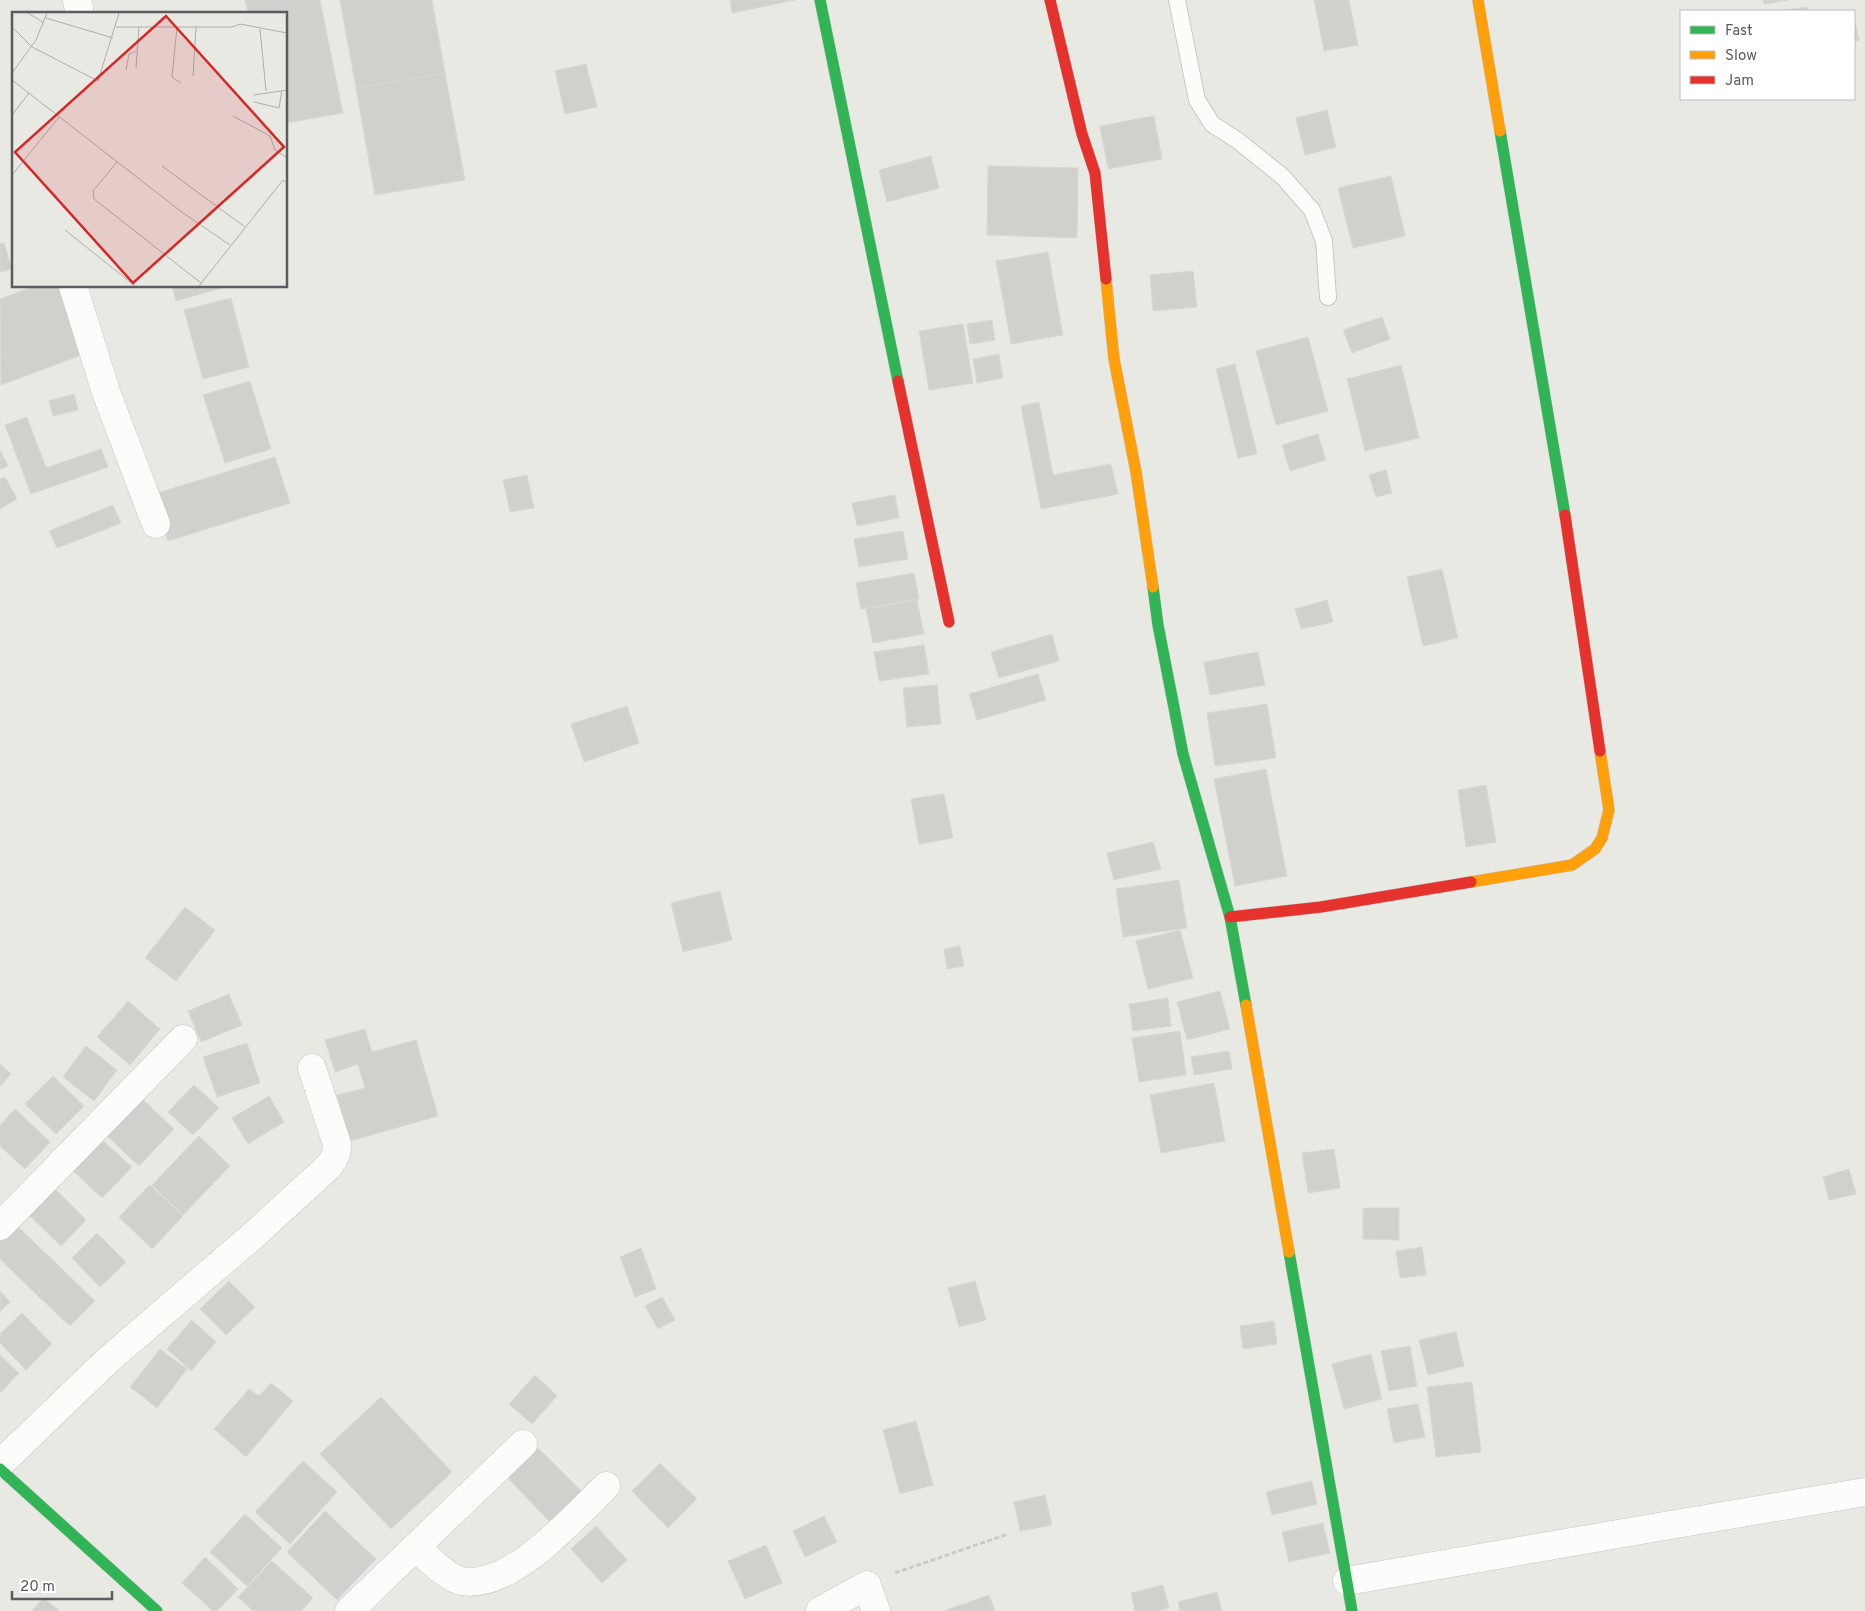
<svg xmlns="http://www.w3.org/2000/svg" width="1865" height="1611" viewBox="0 0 1865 1611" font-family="Overpass,sans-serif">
<rect width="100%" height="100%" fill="#e9e9e4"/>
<g fill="#d0d0cd" stroke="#d8d8d3">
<polygon points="245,0 320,0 343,113 286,123 286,14 248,14"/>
<polygon points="340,0 432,0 445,73 356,88"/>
<polygon points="730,0 795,0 732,13"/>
<polygon points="1314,0 1349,0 1358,45 1324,51"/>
<polygon points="1763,0 1789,0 1764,4"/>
<polygon points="1807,7 1808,11 1780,11"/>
<polygon points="1854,18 1859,40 1854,42"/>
<polygon points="586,64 597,107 565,114 555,71"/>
<polygon points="445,73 465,180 375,195 356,88"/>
<polygon points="1327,110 1336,147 1305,155 1296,118"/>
<polygon points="1154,116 1162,159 1108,169 1100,126"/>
<polygon points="931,156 939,188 887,202 879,170"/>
<polygon points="988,166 1078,168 1077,238 987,235"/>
<polygon points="1391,176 1405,236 1353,248 1338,188"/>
<polygon points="4,243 12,269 0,272 0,244"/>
<polygon points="1048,252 1063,335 1011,344 996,261"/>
<polygon points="1193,271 1197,307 1153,311 1150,275"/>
<polygon points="35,286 58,286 84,354 1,385 0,299"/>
<polygon points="172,286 229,286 176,301"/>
<polygon points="231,298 249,367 203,379 184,310"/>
<polygon points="1382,317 1390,339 1352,353 1343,330"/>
<polygon points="992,320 995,340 970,344 967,324"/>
<polygon points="963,324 973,383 929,390 919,331"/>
<polygon points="1308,337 1328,411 1276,425 1256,351"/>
<polygon points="999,354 1003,378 977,383 973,359"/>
<polygon points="1235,364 1257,454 1238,458 1216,369"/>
<polygon points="1401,365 1419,438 1365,451 1347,379"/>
<polygon points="250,381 271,449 225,463 203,395"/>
<polygon points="74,394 78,410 53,416 49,401"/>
<polygon points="1039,402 1053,475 1111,464 1118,494 1041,509 1021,406"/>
<polygon points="27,417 46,468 101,449 108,467 31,494 5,425"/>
<polygon points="1318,434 1326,460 1290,471 1282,445"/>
<polygon points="0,450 8,466 0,470"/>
<polygon points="275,457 290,503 168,541 154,494"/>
<polygon points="1386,470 1392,493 1376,497 1369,475"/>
<polygon points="527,475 534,508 510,512 503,480"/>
<polygon points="5,477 17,499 0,509 0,479"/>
<polygon points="895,495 899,518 857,526 852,503"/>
<polygon points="113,505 121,523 57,548 49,531"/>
<polygon points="903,531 908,559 859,567 854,539"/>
<polygon points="1442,569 1458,638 1423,646 1407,577"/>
<polygon points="914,573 919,599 861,609 856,583"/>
<polygon points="917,600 924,634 873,643 866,609"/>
<polygon points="1327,600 1333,622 1301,629 1295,609"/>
<polygon points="1052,634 1059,661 999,678 991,652"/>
<polygon points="924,645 929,674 879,681 874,652"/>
<polygon points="1258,652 1265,685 1210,695 1204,662"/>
<polygon points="1038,674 1046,700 977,720 969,694"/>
<polygon points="937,685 941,724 907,727 903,688"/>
<polygon points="1267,704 1276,758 1215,766 1207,713"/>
<polygon points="627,706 639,743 584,762 571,724"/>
<polygon points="1266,769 1287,876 1235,886 1214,779"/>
<polygon points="1486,785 1496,842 1466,847 1458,790"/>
<polygon points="944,794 953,838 919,844 911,799"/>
<polygon points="1153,842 1161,869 1114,880 1107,853"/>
<polygon points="1179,880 1187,928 1123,937 1116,889"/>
<polygon points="720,891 732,940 683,952 671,903"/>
<polygon points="185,907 215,930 176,981 145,958"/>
<polygon points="1180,930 1193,978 1148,989 1136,941"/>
<polygon points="960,946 964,966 947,969 944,949"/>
<polygon points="1220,991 1230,1029 1187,1040 1177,1002"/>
<polygon points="229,994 242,1025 201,1042 188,1011"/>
<polygon points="1168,998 1171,1026 1133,1031 1129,1004"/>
<polygon points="128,1001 160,1029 130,1065 97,1037"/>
<polygon points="365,1029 372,1052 416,1040 438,1116 350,1141 337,1095 365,1088 358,1064 335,1072 325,1040"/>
<polygon points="1180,1031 1186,1075 1139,1082 1132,1038"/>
<polygon points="247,1043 260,1083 217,1097 203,1057"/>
<polygon points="86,1046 117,1070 94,1101 63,1077"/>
<polygon points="1229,1051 1232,1069 1194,1075 1191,1057"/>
<polygon points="0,1064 11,1074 0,1086"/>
<polygon points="53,1076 84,1106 56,1134 25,1104"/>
<polygon points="1214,1083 1225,1141 1161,1153 1150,1095"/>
<polygon points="194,1085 219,1108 193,1135 168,1112"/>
<polygon points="139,1096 174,1129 139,1166 104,1133"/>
<polygon points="269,1096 284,1122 248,1144 232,1118"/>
<polygon points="15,1109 50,1142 25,1169 0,1146 0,1125"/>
<polygon points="199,1136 230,1166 183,1215 152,1185"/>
<polygon points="100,1138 132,1167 102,1198 71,1169"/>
<polygon points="1334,1149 1340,1188 1308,1193 1302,1153"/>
<polygon points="1849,1169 1856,1194 1829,1200 1823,1177"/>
<polygon points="150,1185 183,1216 152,1249 119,1217"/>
<polygon points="55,1189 86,1220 61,1246 29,1215"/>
<polygon points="1363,1208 1399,1208 1399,1240 1363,1239"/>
<polygon points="15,1224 61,1268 36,1294 0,1259 0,1241"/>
<polygon points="97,1233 126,1262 100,1287 72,1258"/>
<polygon points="1422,1247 1426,1275 1400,1278 1396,1251"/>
<polygon points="641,1248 656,1289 635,1297 620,1257"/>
<polygon points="61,1268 95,1301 70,1326 36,1294"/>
<polygon points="229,1281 255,1307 226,1335 200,1309"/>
<polygon points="975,1281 986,1320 959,1327 948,1288"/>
<polygon points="0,1291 10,1302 0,1312"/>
<polygon points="662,1297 675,1320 658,1329 645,1306"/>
<polygon points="22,1313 52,1344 26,1370 0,1343 0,1334"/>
<polygon points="192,1320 216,1342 191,1371 167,1349"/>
<polygon points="1274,1321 1277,1344 1243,1349 1240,1326"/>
<polygon points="1456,1332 1464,1366 1428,1375 1419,1340"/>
<polygon points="1410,1346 1417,1386 1389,1391 1381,1351"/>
<polygon points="160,1349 187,1369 157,1408 130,1387"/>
<polygon points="1371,1354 1382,1399 1344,1409 1332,1364"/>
<polygon points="0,1355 19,1373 0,1393"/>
<polygon points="535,1375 557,1396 532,1424 509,1404"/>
<polygon points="1472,1382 1481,1452 1436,1457 1427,1387"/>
<polygon points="271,1383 293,1401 246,1457 214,1429 249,1389 259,1396"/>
<polygon points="381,1397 452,1472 391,1529 320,1454"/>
<polygon points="1418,1404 1425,1437 1394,1443 1387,1409"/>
<polygon points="916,1421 933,1485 900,1494 883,1430"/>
<polygon points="538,1448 582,1492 550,1522 507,1477"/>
<polygon points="303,1461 337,1492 290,1544 255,1512"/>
<polygon points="660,1463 697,1499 668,1528 632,1491"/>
<polygon points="1312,1481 1317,1504 1272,1515 1266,1492"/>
<polygon points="1045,1495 1052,1525 1020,1531 1014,1502"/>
<polygon points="325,1511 376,1559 337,1600 287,1552"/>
<polygon points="245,1514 282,1548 247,1586 210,1552"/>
<polygon points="824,1516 837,1542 805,1557 793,1531"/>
<polygon points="1323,1523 1330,1553 1289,1562 1282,1532"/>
<polygon points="596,1526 627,1560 602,1583 571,1549"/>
<polygon points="766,1545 782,1583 745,1599 728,1561"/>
<polygon points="205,1557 238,1589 217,1611 213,1611 182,1583"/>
<polygon points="272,1561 313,1598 301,1611 253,1611 238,1597"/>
<polygon points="1163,1585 1169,1608 1158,1611 1135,1611 1131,1593"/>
<polygon points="1217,1592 1222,1611 1180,1611 1178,1602"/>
<polygon points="989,1595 995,1611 943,1611"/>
<polygon points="43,1598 60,1611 32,1611"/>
</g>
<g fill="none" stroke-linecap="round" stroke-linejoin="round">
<defs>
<polyline id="lane" points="1177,0 1197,100 1212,124 1237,140 1282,176 1312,210 1324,241 1328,297"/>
<g id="street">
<polyline points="77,0 80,14"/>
<polyline points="73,286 106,392 156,524"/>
<polyline points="0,1226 183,1039"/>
<path d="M 0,1464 L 108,1360 L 256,1233 L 328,1167 C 335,1159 337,1154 337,1144 L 312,1068"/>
<path d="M 416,1547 C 426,1557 449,1579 462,1581 C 511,1590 574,1517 606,1486"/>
<polyline points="1347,1581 1670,1525 1865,1492"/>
<polyline points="349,1611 523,1444"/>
<polyline points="820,1611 867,1585 876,1611"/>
</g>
<g id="fast">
<polyline points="820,0 898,381"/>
<polyline points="1500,131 1565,515"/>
<polyline points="1153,587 1158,625 1183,754 1230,917 1246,1005"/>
<polyline points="1289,1252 1352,1611"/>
<polyline points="0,1469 157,1611"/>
</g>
<g id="slow">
<polyline points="1478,0 1500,131"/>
<polyline points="1106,279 1114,359 1136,472 1153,587"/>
<polyline points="1471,882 1572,865 1595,849 1602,838 1609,810 1600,751"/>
<polyline points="1246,1005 1289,1252"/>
</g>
<g id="jam">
<polyline points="1050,0 1082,134 1095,173 1106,279"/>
<polyline points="898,381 949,622"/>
<polyline points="1565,515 1600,751"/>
<polyline points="1230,917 1321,907 1471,882"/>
</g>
</defs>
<use href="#lane" stroke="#c7c7c6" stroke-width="18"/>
<use href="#street" stroke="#c7c7c6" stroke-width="29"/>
<use href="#fast" stroke="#c5c5c5" stroke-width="12"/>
<use href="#slow" stroke="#c5c5c5" stroke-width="12"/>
<use href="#jam" stroke="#c5c5c5" stroke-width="12"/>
<polyline stroke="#c7cbc9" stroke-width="3" stroke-dasharray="5 2.5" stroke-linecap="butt" points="895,1573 1008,1534"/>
<use href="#lane" stroke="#fcfcfb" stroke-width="16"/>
<use href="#street" stroke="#fcfcfb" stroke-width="28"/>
<use href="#fast" stroke="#30b455" stroke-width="11"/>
<use href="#slow" stroke="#ff9f0a" stroke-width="11"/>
<use href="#jam" stroke="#e5322d" stroke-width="11"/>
</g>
<g transform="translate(12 12)">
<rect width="275" height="275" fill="#e9e9e4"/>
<path fill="none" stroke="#acadac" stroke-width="1" d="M 16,1 L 32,11M 34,6 L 101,26M 0,15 L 20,35 L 86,69 L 107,1M 104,15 L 220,15 L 228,12 L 275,21M 165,15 L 160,65 L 169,71M 248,17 L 254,79M 124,56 L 127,15M 114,58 L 117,42 L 125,39M 0,61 L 24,28 L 35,1M 181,64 L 184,15M 0,68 L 171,201 L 218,233M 242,83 L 275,78M 242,90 L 267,96 L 270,78M 0,103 L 17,81M 221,104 L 258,124 L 263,138 L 275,146M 105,150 L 81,179 L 82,187 L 189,271M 150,154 L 233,215M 0,163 L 47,105M 53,218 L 123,274M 187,274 L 271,168 L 275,171"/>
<path fill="#d62828" fill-opacity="0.15" stroke="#d62828" stroke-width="2.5" d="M 154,4 L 272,135 L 121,271 L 3,140 Z"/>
<rect width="275" height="275" fill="none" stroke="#5a5c61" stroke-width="2.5"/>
</g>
<rect x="1680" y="10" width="175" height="90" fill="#ffffff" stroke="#bdbec0"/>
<rect x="1690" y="26" width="25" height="8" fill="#30b455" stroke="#bdbec0"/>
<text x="1725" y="35" font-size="15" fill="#5a5c61">Fast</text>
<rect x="1690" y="51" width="25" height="8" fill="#ff9f0a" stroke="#bdbec0"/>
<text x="1725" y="60" font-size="15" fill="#5a5c61">Slow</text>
<rect x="1690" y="76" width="25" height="8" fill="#e5322d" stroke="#bdbec0"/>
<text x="1725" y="85" font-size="15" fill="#5a5c61">Jam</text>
<path d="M12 1591v8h100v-8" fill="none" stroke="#5a5c61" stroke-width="2.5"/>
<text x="20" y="1591" font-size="15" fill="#5a5c61" stroke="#ffffff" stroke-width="4" paint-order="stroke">20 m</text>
</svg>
